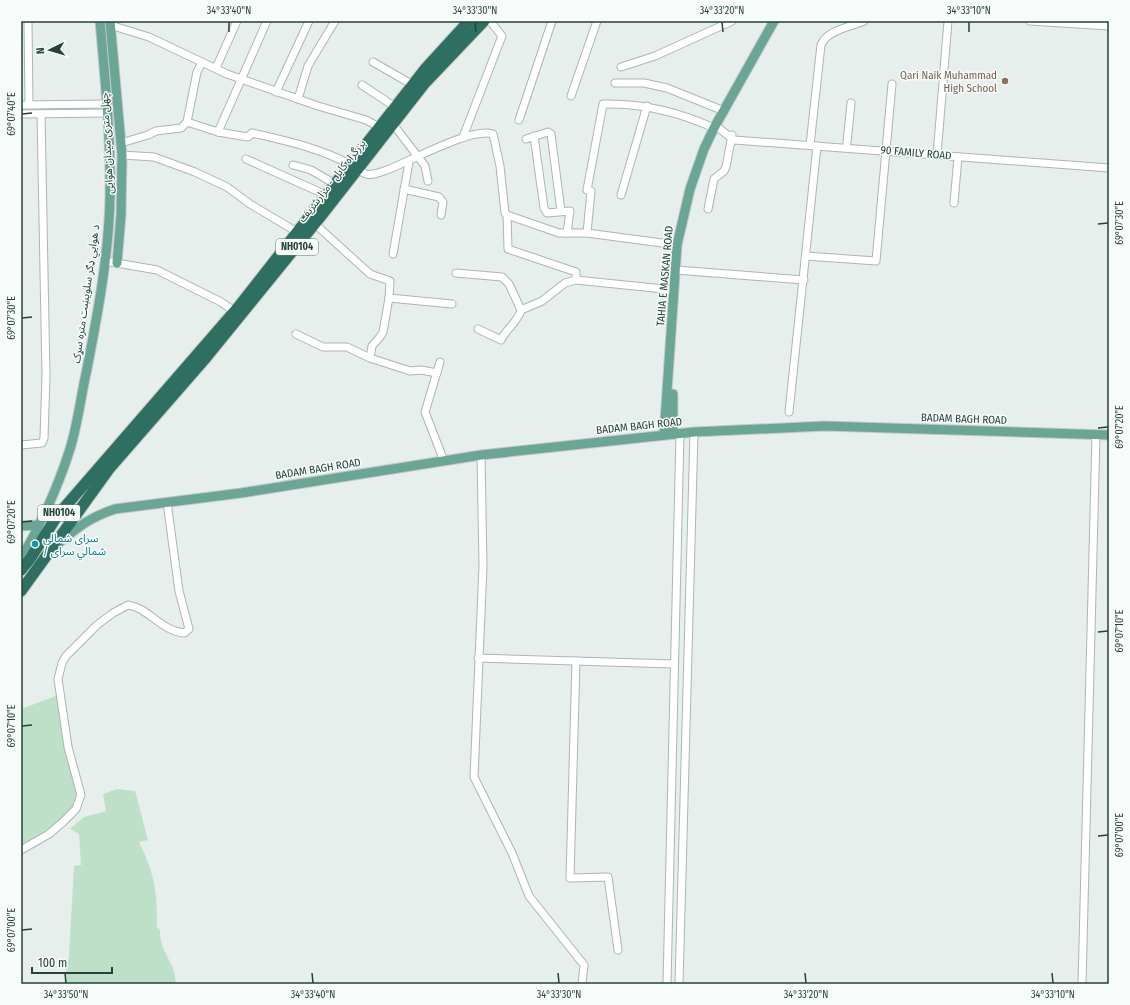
<svg xmlns="http://www.w3.org/2000/svg" width="1130" height="1005" viewBox="0 0 1130 1005" font-family="'Fira Sans Condensed','Noto Sans Arabic',sans-serif">
<rect width="100%" height="100%" fill="#e6efeb"/>
<g fill="#bfe0c8">
<polygon points="61,694 70,754 80,779 76,810 21,847 21,709"/>
<path d="M 117,789 L 135,791 L 148,840 L 139,842 C 155,875 157,890 157,927 L 160,930 C 159,952 175,960 176,984 L 64,984 L 69,957 L 74,866 L 81,865 L 79,834 L 70,829 L 84,817 L 106,811 L 103,794 Z"/>
</g>
<g fill="none" stroke-linecap="round" stroke-linejoin="round">
<defs>
<g id="minor">
<polyline points="28,21 29,105"/>
<polyline points="1030,21 1109,26"/>
<polyline points="110,25 149,37 227,74 318,106 366,120 379,127"/>
<polyline points="373,62 413,85"/>
<polyline points="621,67 655,56 732,21"/>
<polyline points="216,68 237,21"/>
<polyline points="615,83 644,83 667,88 724,111"/>
<polyline points="362,85 395,107"/>
<polyline points="276,92 309,21"/>
<polyline points="571,96 597,21"/>
<polyline points="298,99 308,66 335,21"/>
<polyline points="21,105 107,104"/>
<polyline points="21,114 108,113"/>
<polyline points="519,120 552,21"/>
<polyline points="187,122 197,72 202,62"/>
<polyline points="393,124 425,166 428,181"/>
<polyline points="716,126 734,140 1109,168"/>
<polyline points="218,132 267,21"/>
<polyline points="534,136 544,208 547,213 570,211 567,233"/>
<polyline points="463,137 502,36 490,21"/>
<polyline points="526,139 548,132 551,134 561,211"/>
<path d="M 121,143 L 148,135 L 156,131 L 181,128 L 187,122 L 218,132 L 248,137 L 252,133 C 287,141 320,148 351,165"/>
<polyline points="847,143 851,103"/>
<path d="M 810,145 L 821,45 C 827,30 850,27 864,21"/>
<polyline points="122,155 154,157 195,172 227,187 250,204 297,232"/>
<polyline points="937,155 948,21"/>
<polyline points="246,159 326,195"/>
<polyline points="293,165 311,170 335,184"/>
<path d="M 358,169 C 360,171 363,173 366,174 C 373,176 380,172 387,170 C 411,161 471,127 493,134 L 500,166 L 505,213 L 507,215 L 508,249 L 576,272 L 576,280"/>
<polyline points="404,189 439,197 443,202 441,215"/>
<polyline points="621,195 647,106"/>
<polyline points="954,203 958,157"/>
<polyline points="708,209 714,179 724,171 726,167 732,135"/>
<polyline points="507,215 559,233 587,233 677,245"/>
<polyline points="315,224 370,274 390,281 389,298 383,332 380,337 372,346 370,358"/>
<path d="M 587,233 L 591,191 L 587,190 L 603,104 C 642,103 679,112 714,128"/>
<polyline points="393,254 409,162"/>
<polyline points="806,256 876,261 892,84"/>
<polyline points="105,261 157,270 221,302 234,311"/>
<polyline points="676,270 804,280"/>
<path d="M 456,273 L 502,277 L 509,284 L 521,310 C 518,322 506,329 501,340 L 478,329"/>
<polyline points="389,298 452,304"/>
<polyline points="521,310 542,301 565,283 576,280 674,290"/>
<polyline points="296,334 323,347 347,347 370,358 410,371 421,370 437,373"/>
<polyline points="440,362 425,412 444,461"/>
<polyline points="789,412 817,146"/>
<polyline points="21,445 42,443 44,438 46,376 41,114"/>
<polyline points="481,455 483,566 474,777 512,853 529,896 584,965 582,984"/>
<polyline points="478,658 674,664"/>
<polyline points="576,661 570,878 608,877 618,950"/>
<path d="M 21,850 L 49,834 L 63,822 L 76,809 L 81,795 L 68,747 L 58,679 L 62,663 L 66,656 L 97,625 L 113,613 L 128,605 C 149,608 161,631 184,633 L 189,629 L 179,591 L 167,502"/>
<polyline points="667,984 680,434"/>
<polyline points="679,984 694,432"/>
<polyline points="1082,984 1096,435"/>
</g>
<g id="major">
<polyline points="110,21 122,155 121,215 117,263"/>
<polyline points="673,434 673,394"/>
<polyline points="664,435 677,245 690,189 704,149 714,128 774,21"/>
<polyline points="21,526 39,525"/>
<path d="M 60,542 C 79,526 91,517 115,509 L 241,493 L 481,455 L 694,432 L 825,426 L 1109,435"/>
<path d="M 21,559 C 41,524 58,487 70,449 C 78,423 81,395 87,369 C 98,312 109,254 110,196 C 111,137 105,79 100,21"/>
</g>
<g id="highway">
<polyline points="21,570 30,559 57,516 240,305 426,68 469,21"/>
<polyline points="21,591 109,469 204,360 321,216 424,84 484,21"/>
</g>
</defs>
<use href="#minor" stroke="#a8b8b2" stroke-width="9"/>
<use href="#major" stroke="#c2cac8" stroke-width="11"/>
<use href="#highway" stroke="#c2cac8" stroke-width="13"/>
<use href="#minor" stroke="#fff" stroke-width="7"/>
<use href="#major" stroke="#6aa596" stroke-width="9"/>
<use href="#highway" stroke="#2f6f62" stroke-width="11"/>
</g>
<path fill="none" stroke="#24423a" stroke-width="1.5" d="M 229,22 L 229,32M 475,22 L 476,32M 722,22 L 723,32M 969,22 L 969,32M 22,114 L 32,113M 1098,224 L 1108,223M 22,318 L 32,317M 1098,428 L 1108,427M 22,522 L 32,521M 1098,632 L 1108,631M 22,726 L 32,725M 1098,836 L 1108,835M 22,930 L 32,929M 65,973 L 66,983M 312,973 L 313,983M 558,973 L 559,983M 805,973 L 806,983M 1052,973 L 1053,983"/>
<circle fill="#8d6e63" stroke="#f7fbf9" stroke-width="1.5" cx="1005" cy="81" r="4"/>
<circle fill="#0f9aa8" stroke="#f7fbf9" stroke-width="1.5" cx="35" cy="544" r="4"/>
<g text-anchor="middle" dominant-baseline="central" stroke-width="3" stroke-linejoin="round" paint-order="stroke">
<g fill="#f7fbf9" stroke="#637a73" stroke-width="1">
<rect x="276" y="239" width="42" height="16" rx="3"/>
<rect x="38" y="505" width="42" height="16" rx="3"/>
</g>
<g font-size="10" font-weight="bold" fill="#24423a">
<text x="297" y="247">NH0104</text>
<text x="59" y="513">NH0104</text>
</g>
<g font-size="11" fill="#785e54" stroke="#f7fbf9" text-anchor="end">
<text x="997" y="75">Qari Naik Muhammad<tspan x="997" dy="13">High School</tspan></text>
</g>
<g font-size="11" fill="#24423a" stroke="#f7fbf9">
<text transform="translate(107 143) rotate(-93)">چهل متری میدان هوایی</text>
<text transform="translate(916 153) rotate(5)">90 FAMILY ROAD</text>
<text transform="translate(332 181) rotate(-52)">بزرگراه کابل - مزارشریف</text>
<text transform="translate(665 276) rotate(-85)">TAHIA E MASKAN ROAD</text>
<text transform="translate(86 294) rotate(-82)">د هوايي ډګر سلویښت متره سړک</text>
<text transform="translate(964 419) rotate(2)">BADAM BAGH ROAD</text>
<text transform="translate(639 426) rotate(-6)">BADAM BAGH ROAD</text>
<text transform="translate(318 469) rotate(-9)">BADAM BAGH ROAD</text>
</g>
<g font-size="11" fill="#0d838f" stroke="#f7fbf9" text-anchor="start">
<text x="43" y="538">سرای شمالي<tspan x="43" dy="13">/ شمالي سرای</tspan></text>
</g>
</g>
<rect width="1130" height="1005" fill="none" stroke="#f7fbf9" stroke-width="44"/>
<g transform="translate(50 50) rotate(265)" stroke="#f7fbf9" stroke-width="3" paint-order="stroke">
<path d="M0-3L7 15L0 10L-7 15Z" fill="#24423a"/>
<text y="-6" font-size="11" font-weight="bold" text-anchor="middle" fill="#24423a">N</text>
</g>
<path d="M32 967v6h80v-6" fill="none" stroke="#24423a" stroke-width="2"/>
<text x="38" y="967" font-size="12" fill="#24423a" stroke="#f7fbf9" stroke-width="3" paint-order="stroke">100 m</text>
<rect x="22" y="22" width="1086" height="961" fill="none" stroke="#24423a" stroke-width="1.5"/>
<g font-size="10" text-anchor="middle" fill="#24423a">
<text x="229" y="14">34°33'40"N</text>
<text x="475" y="14">34°33'30"N</text>
<text x="722" y="14">34°33'20"N</text>
<text x="969" y="14">34°33'10"N</text>
<text transform="translate(11 114) rotate(-90)" y="4">69°07'40"E</text>
<text transform="translate(1119 223) rotate(-90)" y="4">69°07'30"E</text>
<text transform="translate(11 318) rotate(-90)" y="4">69°07'30"E</text>
<text transform="translate(1119 427) rotate(-90)" y="4">69°07'20"E</text>
<text transform="translate(11 522) rotate(-90)" y="4">69°07'20"E</text>
<text transform="translate(1119 631) rotate(-90)" y="4">69°07'10"E</text>
<text transform="translate(11 726) rotate(-90)" y="4">69°07'10"E</text>
<text transform="translate(1119 835) rotate(-90)" y="4">69°07'00"E</text>
<text transform="translate(11 930) rotate(-90)" y="4">69°07'00"E</text>
<text x="66" y="998">34°33'50"N</text>
<text x="313" y="998">34°33'40"N</text>
<text x="559" y="998">34°33'30"N</text>
<text x="806" y="998">34°33'20"N</text>
<text x="1053" y="998">34°33'10"N</text>
</g>
</svg>
